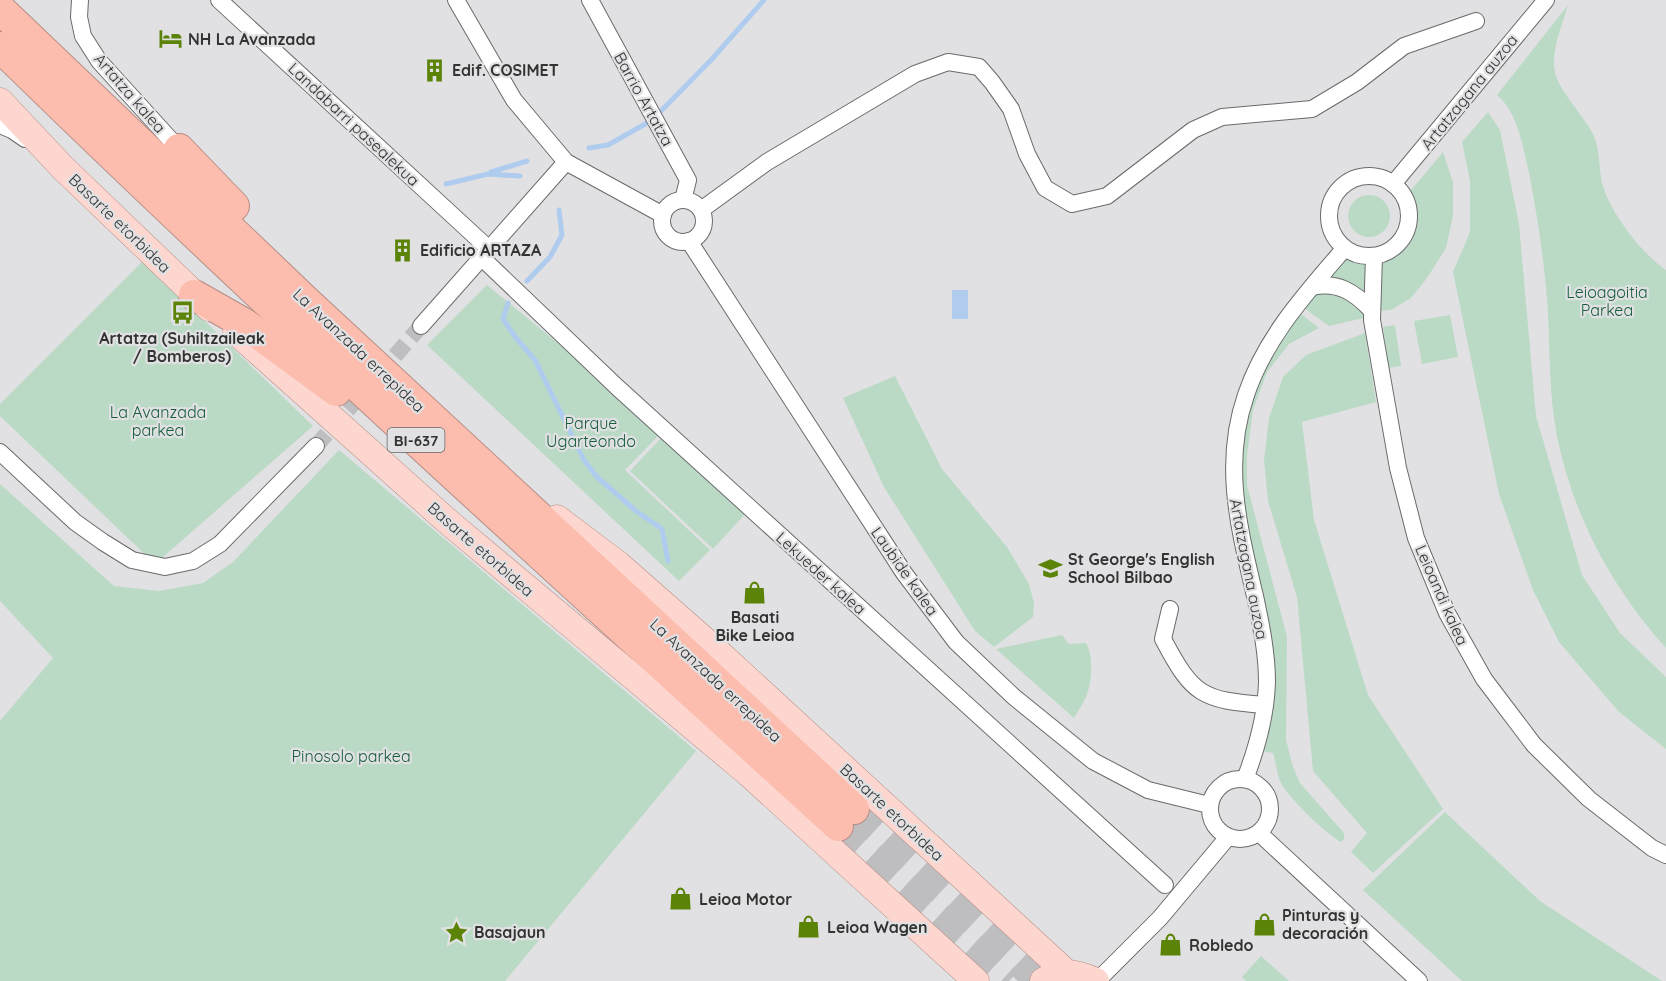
<svg xmlns="http://www.w3.org/2000/svg" width="1666" height="981" viewBox="0 0 1666 981" font-family="Quicksand,sans-serif">
<rect width="100%" height="100%" fill="#e1e1e3"/>
<g fill="#badac6">
<path d="M 1568,5 C 1562,27 1549,54 1556,76 C 1561,92 1584,117 1593,134 C 1600,148 1599,168 1602,183 C 1609,211 1642,254 1666,270 L 1666,648 C 1612,588 1573,516 1557,436 C 1549,395 1550,354 1548,313 C 1545,266 1538,220 1529,173 C 1523,147 1518,113 1497,95 Z"/>
<polygon points="1488,112 1500,130 1519,224 1536,416 1582,575 1620,633 1666,677 1666,749 1619,712 1559,642 1533,590 1499,494 1453,272 1470,232 1470,181 1462,142"/>
<path d="M 1443,152 L 1453,182 L 1453,216 L 1446,248 L 1427,278 L 1411,298 L 1391,310 L 1377,311 L 1378,259 C 1412,246 1417,229 1407,195 Z"/>
<circle cx="1369" cy="216" r="21"/>
<polygon points="1344,253 1356,258 1369,260 1368,301 1321,281"/>
<polygon points="143,261 313,426 155,564 0,416 0,404"/>
<polygon points="487,285 664,430 625,470 710,550 679,581 427,345"/>
<polygon points="1314,290 1340,290 1368,317 1329,326 1301,306"/>
<path d="M 1297,311 L 1319,328 L 1289,344 L 1267,372 L 1253,410 L 1247,456 L 1247,485 L 1287,637 L 1286,740 L 1293,767 L 1300,783 L 1344,833 L 1344,839 L 1341,842 C 1327,835 1290,799 1282,785 C 1277,776 1276,763 1273,753 L 1261,751 L 1271,685 L 1242,517 L 1238,460 L 1254,382 Z"/>
<polygon points="1450,315 1458,357 1422,364 1414,321"/>
<polygon points="1395,325 1401,366 1389,368 1383,327"/>
<polygon points="1365,333 1376,402 1302,422 1314,520 1368,695 1443,809 1373,873 1351,852 1367,833 1313,771 1297,597 1268,501 1264,460 1269,418 1283,377 1306,355"/>
<polygon points="895,376 942,469 1007,547 1029,584 1034,603 1033,617 994,647 975,631 884,487 843,398"/>
<polygon points="662,437 746,513 713,549 630,471"/>
<polygon points="339,450 696,751 505,981 0,981 0,721 53,658 0,601 0,484 114,586 159,591 203,583 233,562"/>
<path d="M 1062,635 L 1069,644 L 1086,643 C 1094,656 1092,683 1086,697 C 1083,704 1078,711 1074,718 L 996,649 Z"/>
<polygon points="1445,812 1540,901 1662,981 1462,981 1363,890"/>
<polygon points="1261,956 1289,981 1246,981 1242,977"/>
</g>
<rect fill="#afccef" x="952" y="290" width="16" height="29"/>
<g fill="none" stroke-linecap="round" stroke-linejoin="round">
<g stroke="#afccef" stroke-width="5">
<polyline points="661,111 712,59 764,0"/>
<polyline points="589,148 608,145 647,123"/>
<polyline points="491,172 527,161"/>
<polyline points="446,184 488,174 520,176"/>
<polyline points="527,281 550,257 562,235 559,210"/>
<polyline points="508,303 503,319 516,338 535,360 584,460 597,477 636,511 662,529 668,561"/>
</g>
<polyline stroke="#bebec0" stroke-width="16" stroke-dasharray="16 8" stroke-linecap="butt" points="316,446 421,326"/>
<g stroke="#bebec0" stroke-width="30" stroke-dasharray="30 15" stroke-linecap="butt">
<polyline points="854,809 1040,981"/>
<polyline points="838,826 1009,981"/>
</g>
<defs>
<g id="street">
<polyline points="80,0 79,17 83,36 99,61 179,149"/>
<polyline points="219,0 489,249"/>
<polyline points="456,0 514,100 566,162 663,215"/>
<polyline points="590,0 688,180 683,200"/>
<polyline points="0,125 12,130 25,139"/>
<circle cx="1369" cy="216" r="40"/>
<polyline points="1393,184 1546,0"/>
<circle cx="683" cy="221" r="21"/>
<polyline points="701,210 767,162 915,74 948,62 979,67 992,82 1011,109 1027,154 1045,188 1072,204 1107,196 1193,130 1222,117 1312,109 1357,82 1404,46 1476,21"/>
<polyline points="689,241 904,573 956,642 1014,697 1093,761 1148,790 1209,805"/>
<polyline points="1374,256 1372,320 1398,468 1416,538 1447,613 1484,679 1534,745 1589,799 1652,848 1666,855"/>
<polyline points="482,258 617,387 1165,885"/>
<path d="M 1312,287 C 1337,281 1355,292 1372,311"/>
<polyline points="421,326 566,162"/>
<polyline points="0,452 75,522 103,542 132,560 165,567 193,561 220,544 316,446"/>
<path d="M 1170,609 L 1163,639 C 1193,696 1202,700 1265,705"/>
<circle cx="1240" cy="809" r="30"/>
<path d="M 1245,779 C 1257,748 1266,716 1267,682 C 1267,653 1261,624 1255,596 C 1239,528 1222,464 1246,395 C 1265,338 1306,293 1344,249"/>
<polyline points="1259,833 1419,981"/>
<polyline points="1097,981 1160,918 1228,837"/>
</g>
<g id="primary">
<polyline points="0,101 63,168 209,308"/>
<polyline points="236,332 446,520 749,774 976,981"/>
<polyline points="557,518 618,564 717,651 1067,973"/>
<path d="M 1043,981 C 1059,969 1079,973 1096,981"/>
</g>
<g id="highway">
<polyline points="0,9 305,300 854,809"/>
<path d="M 0,47 C 273,314 556,569 838,826"/>
<polyline points="179,149 234,206"/>
<polyline points="194,295 245,324 336,391"/>
</g>
</defs>
<use href="#street" stroke="#6a6a6b" stroke-width="18"/>
<use href="#primary" stroke="#b58d84" stroke-width="27"/>
<use href="#highway" stroke="#b58d84" stroke-width="32"/>
<use href="#street" stroke="#fff" stroke-width="16"/>
<use href="#primary" stroke="#fdd7cf" stroke-width="26"/>
<use href="#highway" stroke="#fcbdaf" stroke-width="30"/>
</g>
<defs>
<symbol id="hotel-bare" viewBox="-9 -9 18 18"><path d="M-6-4.5h1.5V1H6V5H4.5V3h-9V5H-6ZM-4 0a1.8 1.8 0 1 1 3.6 0ZM.5 0V-2.5h3Q6-2.5 6 0Z" fill="#5b8307" stroke="#e1e1e3" stroke-width="2.5" paint-order="stroke"/></symbol>
<symbol id="building-bare" viewBox="-9 -9 18 18"><path d="M-4-6H4V6H1V3H-1V6H-4ZM-2.5-4.3h1.7v1.8h-1.7ZM.8-4.3h1.7v1.8H.8ZM-2.5-1h1.7V.8h-1.7ZM.8-1h1.7V.8H.8Z" fill="#5b8307" stroke="#e1e1e3" stroke-width="2.5" paint-order="stroke"/></symbol>
<symbol id="bus-bare" viewBox="-9 -9 18 18"><path d="M-5-6H5V4H4V6H2V4H-2V6H-4V4H-5ZM-3.5-4V0h7V-4ZM-3.5 1.2v1.5H-2V1.2ZM2 1.2v1.5H3.5V1.2Z" fill="#5b8307" stroke="#e1e1e3" stroke-width="2.5" paint-order="stroke"/></symbol>
<symbol id="school-bare" viewBox="-9 -9 18 18"><path d="M0-5L7-2L0 1L-7-2ZM-4 1L0 2.5L4 1V4Q0 6-4 4Z" fill="#5b8307" stroke="#e1e1e3" stroke-width="2.5" paint-order="stroke"/></symbol>
<symbol id="shop-bare" viewBox="-9 -9 18 18"><path d="M-5-2.5h2.3a2.7 3.5 0 0 1 5.4 0H5L5.5 6h-11ZM-1.5-2.5h3a1.5 2.3 0 0 0-3 0Z" fill="#5b8307" stroke="#e1e1e3" stroke-width="2.5" paint-order="stroke"/></symbol>
<symbol id="sight-bare" viewBox="-9 -9 18 18"><path d="M0-6L1.8-2.2L6-1.7L2.9 1.2L3.7 5.4L0 3.3L-3.7 5.4L-2.9 1.2L-6-1.7L-1.8-2.2Z" fill="#5b8307" stroke="#e1e1e3" stroke-width="2.5" paint-order="stroke"/></symbol>
</defs>
<g fill-rule="evenodd">
<use href="#hotel-bare" x="154" y="22" width="33" height="33"/>
<use href="#building-bare" x="418" y="54" width="33" height="33"/>
<use href="#building-bare" x="386" y="234" width="33" height="33"/>
<use href="#bus-bare" x="166" y="296" width="33" height="33"/>
<use href="#school-bare" x="1034" y="552" width="33" height="33"/>
<use href="#shop-bare" x="738" y="576" width="33" height="33"/>
<use href="#shop-bare" x="664" y="882" width="33" height="33"/>
<use href="#shop-bare" x="1248" y="908" width="33" height="33"/>
<use href="#shop-bare" x="792" y="910" width="33" height="33"/>
<use href="#sight-bare" x="440" y="916" width="33" height="33"/>
<use href="#shop-bare" x="1154" y="928" width="33" height="33"/>
</g>
<g text-anchor="middle" dominant-baseline="central" stroke-width="4.5" stroke-linejoin="round" paint-order="stroke">
<rect fill="#e1e1e3" stroke="#666768" stroke-width="1.5" x="387.5" y="428" width="57" height="24" rx="4.5"/>
<g font-size="15" font-weight="bold" fill="#323333">
<text x="416" y="440">BI-637</text>
</g>
<g font-size="16" font-weight="bold" fill="#323333" stroke="#e1e1e3" text-anchor="start">
<text x="188" y="39">NH La Avanzada</text>
<text x="452" y="70">Edif. COSIMET</text>
<text x="420" y="250">Edificio ARTAZA</text>
<text x="182" y="338" text-anchor="middle">Artatza (Suhiltzaileak<tspan x="182" dy="18">/ Bomberos)</tspan></text>
<text x="1068" y="559">St George's English<tspan x="1068" dy="18">School Bilbao</tspan></text>
<text x="755" y="617" text-anchor="middle">Basati<tspan x="755" dy="18">Bike Leioa</tspan></text>
<text x="699" y="899">Leioa Motor</text>
<text x="1282" y="915">Pinturas y<tspan x="1282" dy="18">decoración</tspan></text>
<text x="827" y="927">Leioa Wagen</text>
<text x="474" y="932">Basajaun</text>
<text x="1189" y="945">Robledo</text>
</g>
<g font-size="16" fill="#323333" stroke="#e1e1e3">
<text transform="translate(1469 92) rotate(-51)">Artatzagana auzoa</text>
<text transform="translate(130 93) rotate(49)">Artatza kalea</text>
<text transform="translate(644 99) rotate(61)">Barrio Artatza</text>
<text transform="translate(354 124) rotate(43)">Landabarri pasealekua</text>
<text transform="translate(120 223) rotate(44)">Basarte etorbidea</text>
<text transform="translate(359 350) rotate(43)">La Avanzada errepidea</text>
<text transform="translate(481 549) rotate(41)">Basarte etorbidea</text>
<text transform="translate(1249 569) rotate(79)">Artatzagana auzoa</text>
<text transform="translate(905 571) rotate(55)">Laubide kalea</text>
<text transform="translate(821 573) rotate(42)">Lekueder kalea</text>
<text transform="translate(1442 595) rotate(66)">Leioandi kalea</text>
<text transform="translate(716 680) rotate(43)">La Avanzada errepidea</text>
<text transform="translate(892 812) rotate(43)">Basarte etorbidea</text>
</g>
<g font-size="16" fill="#165d3c" stroke="#e1e1e3">
<text x="1607" y="292">Leioagoitia<tspan x="1607" dy="18">Parkea</tspan></text>
<text x="158" y="412">La Avanzada<tspan x="158" dy="18">parkea</tspan></text>
<text x="591" y="423">Parque<tspan x="591" dy="18">Ugarteondo</tspan></text>
<text x="351" y="756">Pinosolo parkea</text>
</g>
</g>
</svg>
